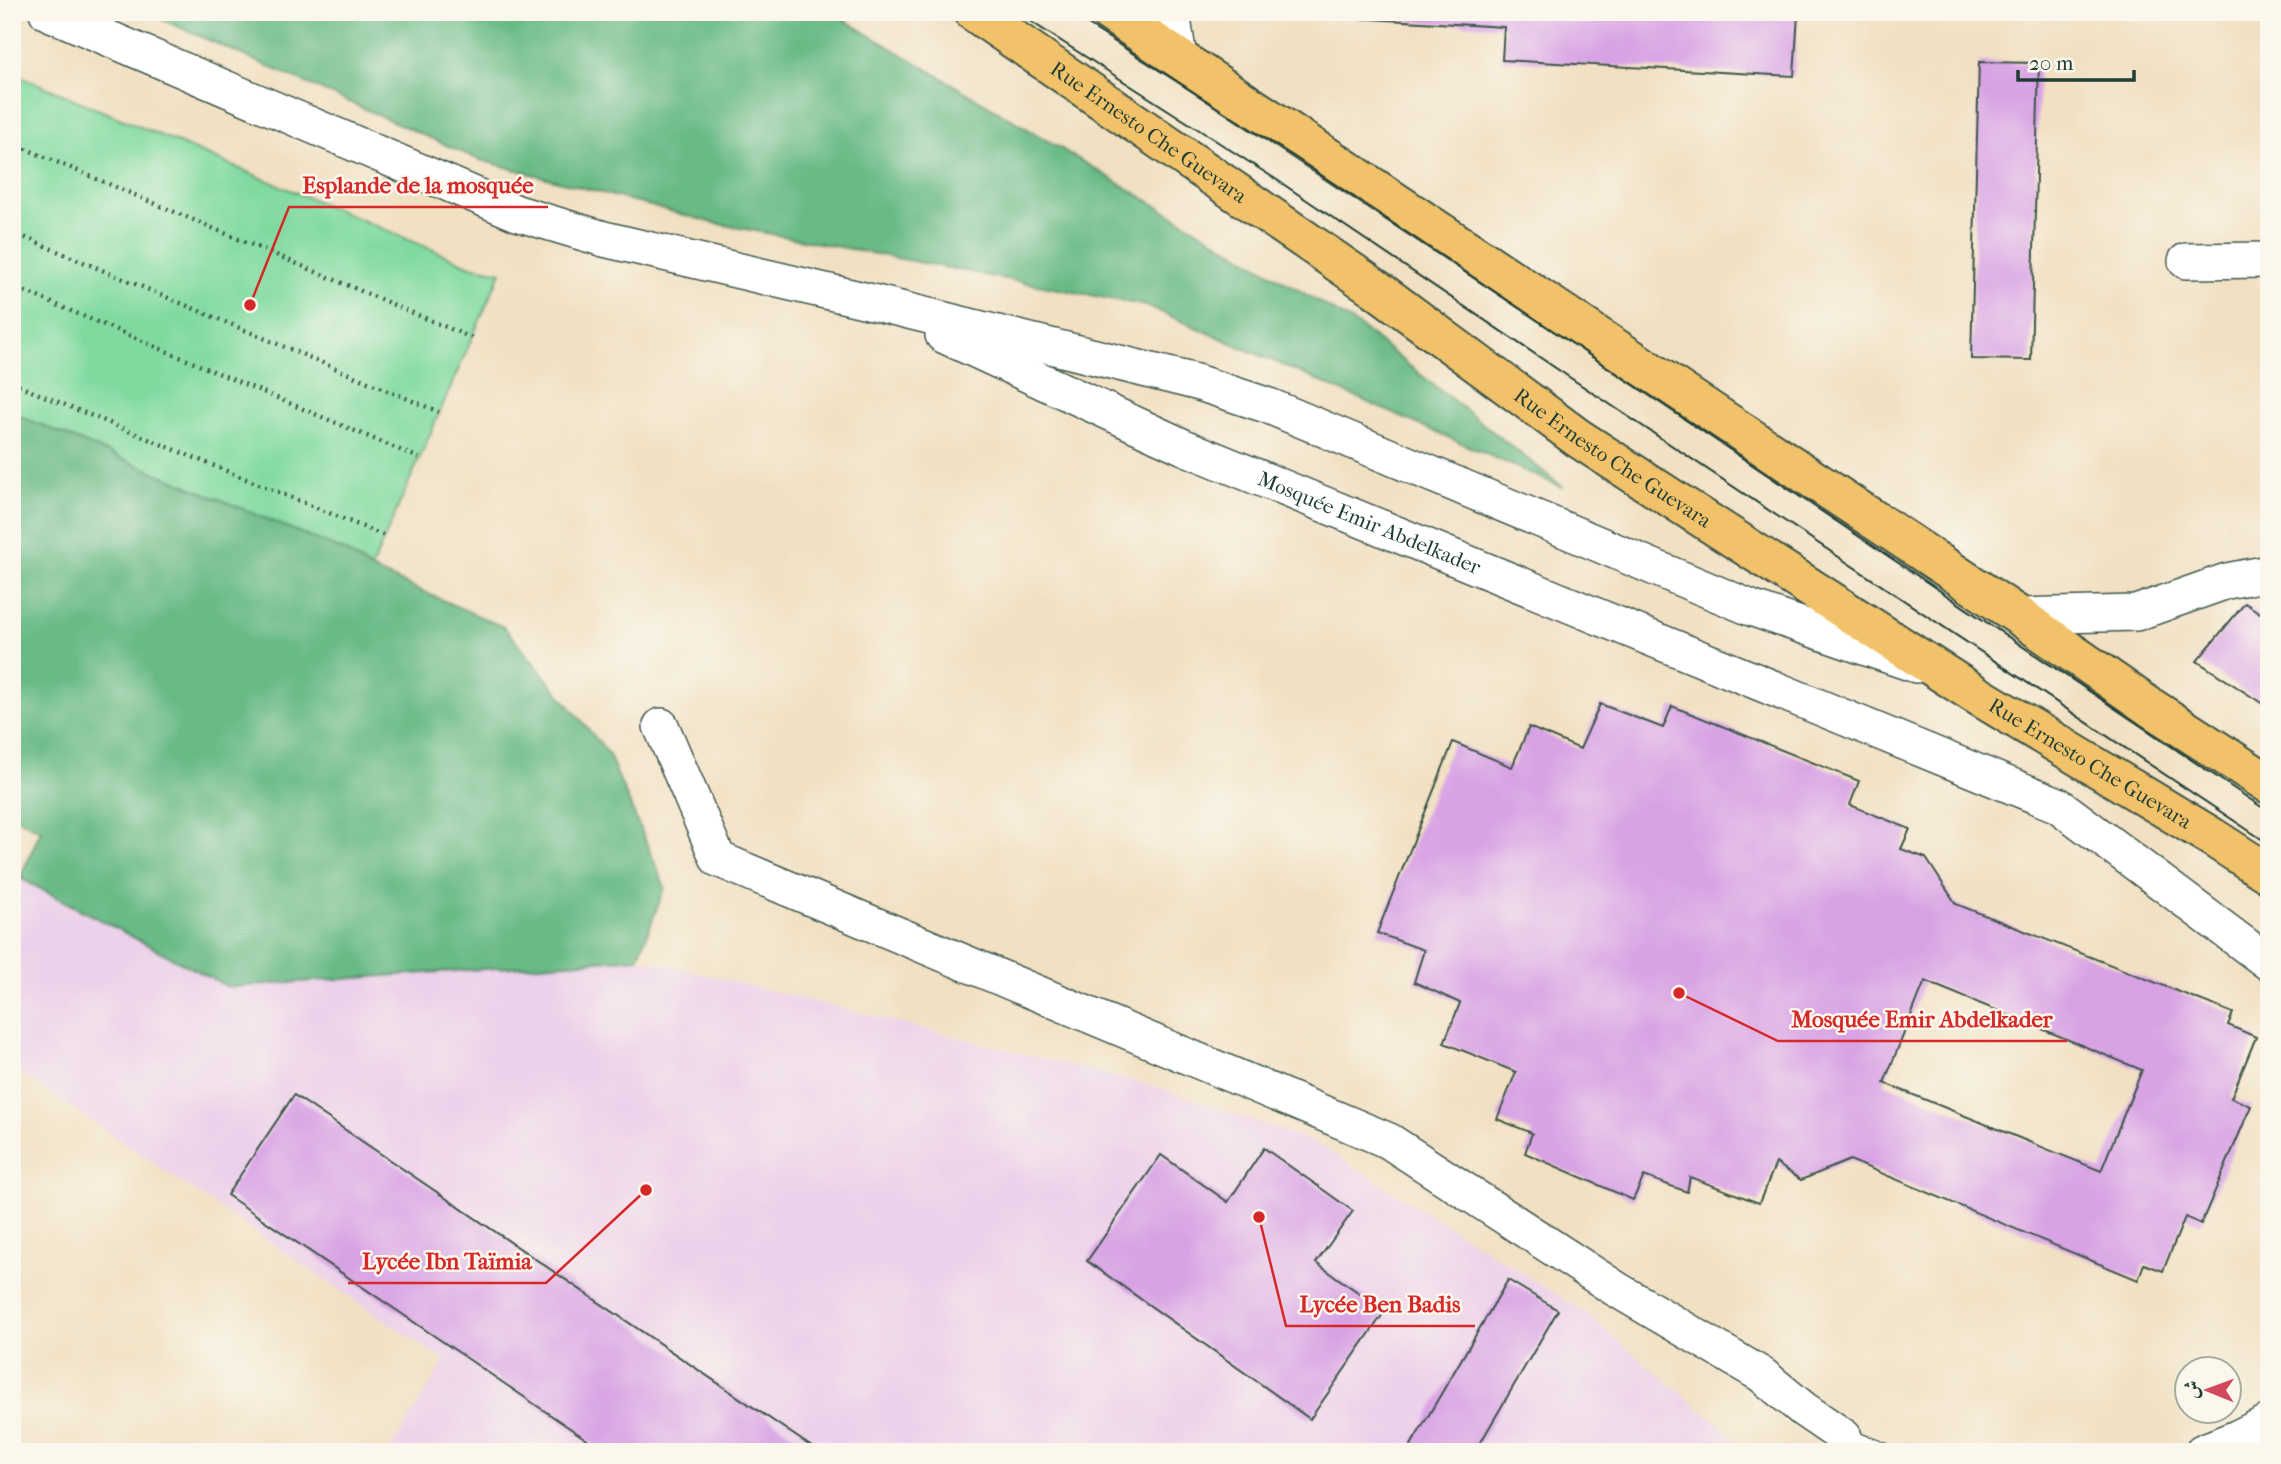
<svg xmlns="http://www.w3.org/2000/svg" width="2281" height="1464" viewBox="0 0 2281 1464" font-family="'IM FELL French Canon',Amiri,serif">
<rect width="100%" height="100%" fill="#fbf7ec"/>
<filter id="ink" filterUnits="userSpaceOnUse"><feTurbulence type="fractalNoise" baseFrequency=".0143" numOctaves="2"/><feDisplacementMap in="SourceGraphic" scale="14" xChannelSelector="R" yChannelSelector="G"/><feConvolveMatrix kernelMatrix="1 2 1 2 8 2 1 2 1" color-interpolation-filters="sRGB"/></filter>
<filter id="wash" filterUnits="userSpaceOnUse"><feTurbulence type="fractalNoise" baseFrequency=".00686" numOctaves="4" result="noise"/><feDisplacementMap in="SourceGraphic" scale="28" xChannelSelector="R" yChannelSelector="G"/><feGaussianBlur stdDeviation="1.57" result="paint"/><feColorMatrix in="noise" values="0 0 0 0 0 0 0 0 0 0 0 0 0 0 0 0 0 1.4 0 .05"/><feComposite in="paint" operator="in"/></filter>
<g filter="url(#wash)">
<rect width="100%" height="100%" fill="#f1e0c2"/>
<polygon fill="#ecd1ea" points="20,878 228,987 638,958 1157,1087 1314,1142 1587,1314 1737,1441 1739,1452 389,1452 445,1361 12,1067 12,1003 19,991 12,987 12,892"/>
<polygon fill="#80daa0" stroke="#508c6a" stroke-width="2" points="12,73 471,266 501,272 371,569 346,552 12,413"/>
<g fill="#68ba86" stroke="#447c5d" stroke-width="2">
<polygon points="145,12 831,12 1359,326 1564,488 1147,306 714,223 480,160"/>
<polygon points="12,413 346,552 371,569 504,627 608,753 665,887 638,958 228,987 20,878 41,830 12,816"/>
</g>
<g id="blocks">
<g fill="#d8a2e5" fill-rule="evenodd">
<polygon points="1305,12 1798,14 1794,76 1502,60 1504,27 1305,15"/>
<polygon points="1979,62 2039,63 2031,360 1971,359"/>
<polygon points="2245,603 2269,619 2269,708 2197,661"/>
<path d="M 1600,704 L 1663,728 L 1672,706 L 1859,781 L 1850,805 L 1910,829 L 1901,849 L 1926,858 L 1956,904 L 2233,1013 L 2228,1025 L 2256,1037 L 2231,1098 L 2251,1106 L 2201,1224 L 2185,1217 L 2163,1271 L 2144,1264 L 2138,1280 L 1850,1160 L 1801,1180 L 1776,1163 L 1759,1203 L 1690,1177 L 1687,1192 L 1644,1176 L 1633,1200 L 1525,1153 L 1532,1133 L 1497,1119 L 1516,1072 L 1444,1043 L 1460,1003 L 1414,982 L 1424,950 L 1377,933 L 1453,742 L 1512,767 L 1529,727 L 1580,749 ZM 1925,981 L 2142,1070 L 2101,1171 L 1884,1083 Z"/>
<polygon points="294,1095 819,1452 605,1452 227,1195"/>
<polygon points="1264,1148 1353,1211 1316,1263 1385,1311 1310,1419 1087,1261 1161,1155 1228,1202"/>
<polygon points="1508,1280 1558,1310 1475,1452 1407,1452"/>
</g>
</g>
</g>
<g filter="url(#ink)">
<use href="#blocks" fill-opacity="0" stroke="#3e5549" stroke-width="2"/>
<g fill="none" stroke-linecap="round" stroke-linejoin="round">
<defs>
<polyline id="service" points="1844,1437 1883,1452"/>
<g id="minor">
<polyline points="47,12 517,213 604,239 868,301 1196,382 1269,406 1751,608 1916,665"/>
<polyline points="1172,12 1179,58"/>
<polyline points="2186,261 2269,260"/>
<path id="s1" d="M 943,335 L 1184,447 L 2058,805 L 2269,963"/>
<polyline points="2019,616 2136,613 2227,581 2269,573"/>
<polyline points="661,726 718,859 1389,1141 1616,1289 1762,1375 1803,1409 1844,1437 1848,1452"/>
<polyline points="2202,1452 2237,1438 2269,1422"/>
</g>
<g id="primary">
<path id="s2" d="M 974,12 L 1375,288 L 1578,438 L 1975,694 L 2212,837 L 2269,874"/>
<polyline points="1109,12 2019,616 2150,707 2269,784"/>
</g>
</defs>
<use href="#service" stroke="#3e5549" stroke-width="21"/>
<use href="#minor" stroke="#3e5549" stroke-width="38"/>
<use href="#primary" stroke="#3e5549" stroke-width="42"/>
<g stroke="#3e5549" stroke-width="4.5" stroke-dasharray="2 5" stroke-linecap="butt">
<polyline points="12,143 472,338"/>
<polyline points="12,232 439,412"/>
<polyline points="12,286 419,458"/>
<polyline points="12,383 385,536"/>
</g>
<use href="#service" stroke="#fff" stroke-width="18"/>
<use href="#minor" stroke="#fff" stroke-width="35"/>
<use href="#primary" stroke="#f2c26a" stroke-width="38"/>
<g stroke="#1f3d34" stroke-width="2">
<polyline points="1016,12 1277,180 1560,371 2269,844"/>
<polyline points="1068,12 1293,156 2269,812"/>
</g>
</g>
</g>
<g text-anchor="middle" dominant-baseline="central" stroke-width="5" stroke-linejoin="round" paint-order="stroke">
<g font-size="21" fill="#1f3d34" stroke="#fbf7ec">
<text stroke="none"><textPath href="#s2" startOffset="212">Rue Ernesto Che Guevara</textPath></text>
<text stroke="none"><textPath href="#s2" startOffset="779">Rue Ernesto Che Guevara</textPath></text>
<text stroke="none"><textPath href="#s1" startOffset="466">Mosquée Emir Abdelkader</textPath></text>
<text stroke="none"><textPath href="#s2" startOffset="1346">Rue Ernesto Che Guevara</textPath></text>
</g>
</g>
<path fill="none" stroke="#d62828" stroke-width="2.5" d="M250 305L289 207H548M1679 993L1778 1041H2067M646 1190L546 1283H348M1259 1217L1286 1326H1475"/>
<g fill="#d62828" stroke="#fbf7ec" stroke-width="2.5">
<circle cx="250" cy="305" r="7"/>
<circle cx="1679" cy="993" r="7"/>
<circle cx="646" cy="1190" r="7"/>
<circle cx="1259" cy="1217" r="7"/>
</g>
<g font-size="23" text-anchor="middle" font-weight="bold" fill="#d62828" stroke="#fbf7ec" stroke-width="5" stroke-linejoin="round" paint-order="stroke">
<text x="418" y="193">Esplande de la mosquée</text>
<text x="1922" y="1027">Mosquée Emir Abdelkader</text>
<text x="447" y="1269">Lycée Ibn Taïmia</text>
<text x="1380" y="1312">Lycée Ben Badis</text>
</g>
<rect width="2281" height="1464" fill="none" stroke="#fbf7ec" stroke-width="42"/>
<g transform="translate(2208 1390) rotate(271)"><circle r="33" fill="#fbf7ec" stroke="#a3ada2" stroke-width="2"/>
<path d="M0-5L12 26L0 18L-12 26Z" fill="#d1495b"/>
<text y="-10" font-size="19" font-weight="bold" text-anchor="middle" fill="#1f3d34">ش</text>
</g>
<path d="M2018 70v10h116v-10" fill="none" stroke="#1f3d34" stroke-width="3.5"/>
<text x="2029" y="70" font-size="21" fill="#1f3d34" stroke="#fbf7ec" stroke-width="5" paint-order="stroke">20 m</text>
</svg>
